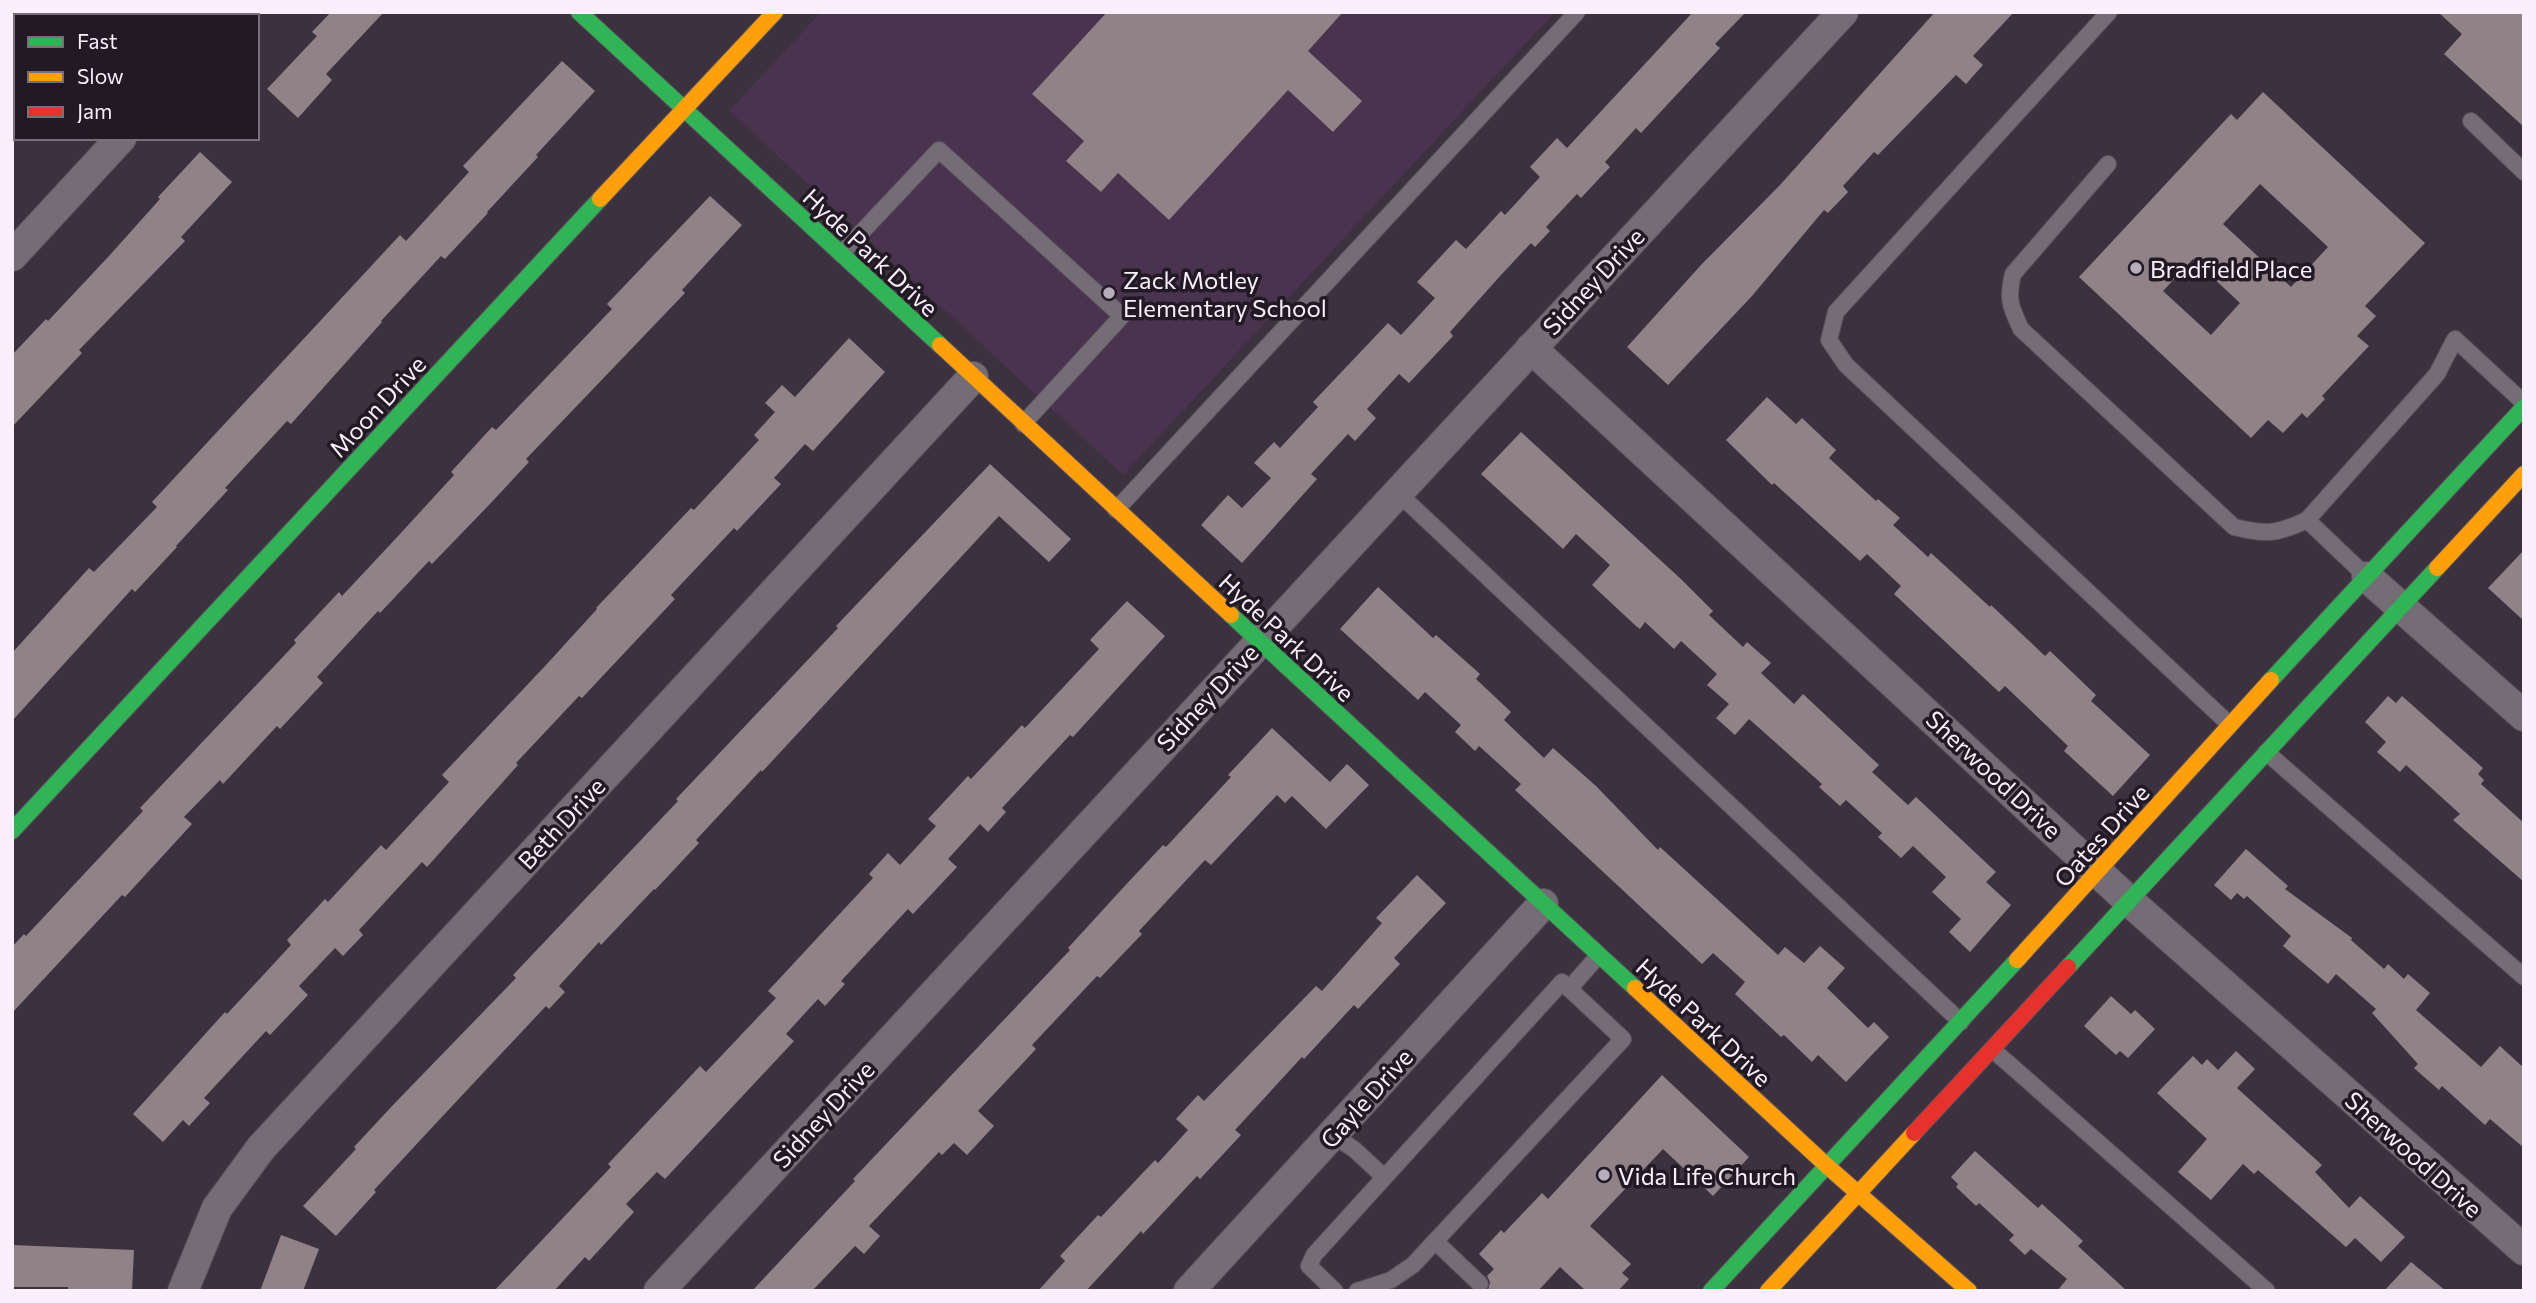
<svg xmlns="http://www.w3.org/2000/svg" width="2536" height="1303" viewBox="0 0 2536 1303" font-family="Commissioner,sans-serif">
<rect width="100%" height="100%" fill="#3c323f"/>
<polygon fill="#49334e" points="821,12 1555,12 1123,475 729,111"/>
<g fill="#908286" fill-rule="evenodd">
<polygon points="331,12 384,12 326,74 332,80 298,118 267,89 317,36 312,32"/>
<polygon points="1107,12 1343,12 1308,51 1362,101 1333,132 1288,90 1169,220 1118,173 1101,192 1066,161 1084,141 1032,94"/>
<polygon points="1693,12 1746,12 1715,44 1720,48 1641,133 1636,128 1605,162 1610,167 1581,198 1577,194 1546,227 1550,231 1535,247 1531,243 1501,275 1450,332 1453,336 1409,383 1399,374 1367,409 1376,418 1355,441 1348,434 1311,474 1317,479 1242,563 1201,525 1228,495 1242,508 1271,478 1254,463 1274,442 1280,448 1318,407 1313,402 1388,323 1401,335 1435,298 1417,282 1456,240 1466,249 1501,211 1505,215 1540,177 1530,167 1557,138 1567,148"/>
<polygon points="1935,12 2014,12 1973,56 1983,65 1966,84 1956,75 1878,155 1874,152 1843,186 1848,192 1828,213 1824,210 1752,296 1668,385 1627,347 1701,265 1780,185"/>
<polygon points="2438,12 2524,12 2524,127 2444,54 2462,34"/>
<polygon points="562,61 595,91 536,155 538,157 487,212 488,213 445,259 441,256 381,321 382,322 291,424 287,421 225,488 228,490 176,546 177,547 135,592 132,589 12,721 12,653 89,568 94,572 157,507 152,502 400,235 406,241 469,172 463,166"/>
<path d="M 2263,92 L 2425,243 L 2365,306 L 2376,316 L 2357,336 L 2369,346 L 2322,396 L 2325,399 L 2307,418 L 2302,413 L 2283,433 L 2268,420 L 2251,438 L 2079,277 L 2231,114 L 2237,120 ZM 2260,184 L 2328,247 L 2291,287 L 2223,224 ZM 2193,259 L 2240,303 L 2211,335 L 2163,291 Z"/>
<polygon points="200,152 232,182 181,237 185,241 79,350 82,353 12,427 12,355 46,319 48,321 109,256 160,199 158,197"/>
<polygon points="710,196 742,225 682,290 685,293 526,459 529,462 488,506 432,564 429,561 380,613 378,611 317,677 323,683 280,729 277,726 223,784 220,780 184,817 192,824 125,897 122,895 12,1013 12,947 24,934 26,936 143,811 140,808 296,643 294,640 339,592 342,596 400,534 454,475 451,472 492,427 496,430 612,309 607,304"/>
<polygon points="849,338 885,372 813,451 805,444 774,478 781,484 737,531 734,528 671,595 675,599 582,698 579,696 516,763 518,765 427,867 422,862 359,930 363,935 343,956 335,948 299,986 308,995 270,1035 266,1031 204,1098 210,1103 189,1126 183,1120 163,1142 133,1114 225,1012 227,1014 291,945 287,940 325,899 328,902 381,845 386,850 449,782 442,775 546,665 597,609 596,608 691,508 694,510 759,440 754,435 775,412 765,403 782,385 795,397"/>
<polygon points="1767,397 1796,424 1802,418 1836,450 1829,458 1876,501 1878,499 1900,518 1893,525 1928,557 1931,553 1990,607 1991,605 2045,656 2050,651 2096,695 2091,701 2150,755 2113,796 2064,751 2068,746 2005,686 1999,692 1894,594 1901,586 1867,554 1860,561 1774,483 1772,485 1726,440"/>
<polygon points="1521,432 1682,580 1713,611 1709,615 1743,647 1747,642 1771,663 1761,673 1794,704 1803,694 1879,765 1872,772 1908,805 1916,797 1996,872 1986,882 2011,905 1970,952 1949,932 1961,919 1932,892 1946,877 1913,846 1901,858 1878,837 1882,833 1846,800 1840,806 1819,787 1822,784 1749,719 1735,735 1716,718 1729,704 1707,685 1717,674 1681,641 1674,649 1645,622 1640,629 1636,626 1592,585 1610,565 1576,534 1563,549 1481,474"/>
<polygon points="990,464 1071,539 1049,562 999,516 762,772 761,770 696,840 699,843 655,890 654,889 601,945 599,942 559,986 565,992 549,1009 546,1006 439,1120 374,1190 376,1192 336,1236 303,1206 356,1149 354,1147 393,1105 516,978 513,975 678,801 676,799 838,628 836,626"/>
<polygon points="2524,550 2524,621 2488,588"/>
<polygon points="1378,587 1433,638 1436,635 1480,674 1476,679 1511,712 1504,720 1544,758 1553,748 1596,786 1658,850 1660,847 1778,955 1785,947 1804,963 1820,946 1845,968 1827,988 1868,1028 1874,1022 1889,1037 1846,1082 1818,1055 1812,1062 1784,1035 1781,1037 1735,994 1745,982 1713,953 1702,964 1515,790 1521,784 1479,746 1475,751 1455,732 1461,725 1425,692 1418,700 1340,629"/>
<polygon points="1127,601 1165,636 1073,737 1070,735 1002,808 1006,812 988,832 980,824 948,859 957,867 913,914 908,909 841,981 845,984 825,1006 818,999 786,1034 794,1041 665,1179 657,1172 626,1204 634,1212 589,1261 585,1257 554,1291 494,1291 611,1167 608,1164 700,1066 706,1072 776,998 768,991 873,878 869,874 888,853 900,865 936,826 928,819 968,776 971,779 1022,725 1025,728 1099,649 1090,640"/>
<polygon points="2388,696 2396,703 2402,696 2483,768 2478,774 2484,780 2481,784 2524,823 2524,882 2453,820 2460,814 2406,765 2400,772 2377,752 2386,742 2365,722"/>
<polygon points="1272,728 1330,782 1347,764 1369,785 1326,829 1292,796 1285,803 1277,795 1211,865 1205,860 1139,931 1142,934 1100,978 1097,976 1032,1045 1036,1049 978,1111 994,1126 967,1155 954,1143 942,1155 939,1152 869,1226 880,1236 864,1254 855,1246 812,1291 752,1291 855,1181 853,1179 1070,950 1068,948 1121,890 1163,845 1166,847 1231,777 1228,775"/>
<polygon points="2246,849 2288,886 2285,889 2352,938 2351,940 2384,969 2388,964 2404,979 2408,974 2430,993 2416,1010 2481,1067 2500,1046 2524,1068 2524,1148 2490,1119 2485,1125 2442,1086 2439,1090 2414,1068 2418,1064 2372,1013 2376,1009 2336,974 2328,984 2283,946 2291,936 2247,896 2244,899 2237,893 2231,900 2214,885"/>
<polygon points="1417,875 1446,903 1394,958 1400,964 1358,1009 1354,1005 1304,1059 1302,1057 1235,1130 1241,1135 1200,1179 1197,1176 1143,1234 1141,1231 1086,1291 1038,1291 1065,1261 1060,1256 1098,1215 1101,1217 1155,1160 1158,1163 1188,1130 1176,1119 1198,1095 1204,1101 1316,986 1322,991 1382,923 1376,918"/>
<polygon points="2111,996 2131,1014 2135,1010 2155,1029 2128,1058 2120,1051 2116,1055 2084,1026"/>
<polygon points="2236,1051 2255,1069 2237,1088 2322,1165 2315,1172 2349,1208 2360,1196 2405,1237 2381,1262 2355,1238 2346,1247 2258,1170 2254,1174 2243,1164 2211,1200 2178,1172 2207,1139 2157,1093 2193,1056 2202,1065 2207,1059 2218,1070"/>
<polygon points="1662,1075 1749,1157 1713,1196 1663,1149 1590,1226 1631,1264 1622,1273 1629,1279 1618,1291 1586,1291 1560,1267 1538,1291 1488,1291 1490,1282 1487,1276 1494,1269 1479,1254 1501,1230 1504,1233 1542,1193 1548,1199"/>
<polygon points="1975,1151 2038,1208 2042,1204 2083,1241 2078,1246 2127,1291 2057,1291 2067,1279 2031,1249 2025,1255 2009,1240 2014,1235 1979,1203 1976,1206 1956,1187 1958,1184 1951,1177"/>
<polygon points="281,1235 319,1249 303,1291 260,1291"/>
<polygon points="12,1245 134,1250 132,1291 68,1291 68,1287 12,1287"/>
<polygon points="2411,1262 2446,1291 2384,1291"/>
</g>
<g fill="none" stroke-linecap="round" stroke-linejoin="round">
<defs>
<g id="lane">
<polyline points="2109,12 1836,312 1829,340 1846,365 2230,725"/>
<polyline points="2471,121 2524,172"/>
<path d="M 2108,164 L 2013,274 C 2007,299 2010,306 2021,329 L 2234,527 C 2266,535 2277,534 2307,520"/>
<polyline points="841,254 939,150 1122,316 1023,424"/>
<polyline points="1397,492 1961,1022"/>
<polyline points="1116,510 1577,12"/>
<polyline points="2367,577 2307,520 2437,374 2455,339 2524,403"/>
<polyline points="2266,752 2524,977"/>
<polyline points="1569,989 1599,955"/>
<polyline points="1992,1049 2267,1291"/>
<polyline points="1333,1135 1355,1150 1384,1177"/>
<polyline points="1435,1241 1480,1284"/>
<polyline points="1335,1291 1309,1266 1314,1255 1562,982 1623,1039 1413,1265 1391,1280 1357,1291"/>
</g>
<g id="street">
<polyline points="235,16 238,12"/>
<polyline points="12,256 121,138"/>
<polyline points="1531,348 2129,901 2524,1250"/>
<polyline points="2367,577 2524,716"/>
<polyline points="183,1291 217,1208 261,1148 973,377"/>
<polyline points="659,1291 1843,12"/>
<polyline points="1189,1291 1543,904"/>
</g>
<g id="fast">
<polyline points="579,12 940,345"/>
<polyline points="1231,615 1635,988"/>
<polyline points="2271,680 2524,407"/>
<polyline points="12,831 600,199"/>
<polyline points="2068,967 2437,568"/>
<polyline points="1711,1291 2017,960"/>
</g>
<g id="slow">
<polyline points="600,199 775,12"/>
<polyline points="940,345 1231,615"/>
<polyline points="2437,568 2524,474"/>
<polyline points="2017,960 2271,680"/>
<polyline points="1635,988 1826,1165 1969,1291"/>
<polyline points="1768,1291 1914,1133"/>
</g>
<polyline id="jam" points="1914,1133 2068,967"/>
</defs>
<use href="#lane" stroke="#5a515d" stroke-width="18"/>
<use href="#street" stroke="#5a515d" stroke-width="32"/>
<use href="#fast" stroke="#5a515d" stroke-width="18"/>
<use href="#slow" stroke="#5a515d" stroke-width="18"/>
<use href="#jam" stroke="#5a515d" stroke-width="18"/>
<use href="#lane" stroke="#746d76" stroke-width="16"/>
<use href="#street" stroke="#746d76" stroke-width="30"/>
<use href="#fast" stroke="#30b455" stroke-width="16"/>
<use href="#slow" stroke="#ff9f0a" stroke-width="16"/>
<use href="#jam" stroke="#e5322d" stroke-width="16"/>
</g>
<g fill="#b8adbb" stroke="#211923" stroke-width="2.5">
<circle cx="2136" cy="268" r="7"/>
<circle cx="1109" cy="293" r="7"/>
<circle cx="1604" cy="1175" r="7"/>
</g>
<g text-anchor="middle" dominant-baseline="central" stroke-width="7" stroke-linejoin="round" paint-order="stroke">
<g font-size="24" fill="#fbeffe" stroke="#211923">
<text transform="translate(871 252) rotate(43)">Hyde Park Drive</text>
<text transform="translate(1593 281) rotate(-47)">Sidney Drive</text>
<text transform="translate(377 406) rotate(-47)">Moon Drive</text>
<text transform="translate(1287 637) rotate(43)">Hyde Park Drive</text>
<text transform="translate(1207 697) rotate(-47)">Sidney Drive</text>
<text transform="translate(1994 774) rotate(43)">Sherwood Drive</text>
<text transform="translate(561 823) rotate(-47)">Beth Drive</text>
<text transform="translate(2101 835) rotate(-48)">Oates Drive</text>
<text transform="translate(1704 1022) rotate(43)">Hyde Park Drive</text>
<text transform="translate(1366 1098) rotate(-48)">Gayle Drive</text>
<text transform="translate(823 1114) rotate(-47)">Sidney Drive</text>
<text transform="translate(2414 1154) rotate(42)">Sherwood Drive</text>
</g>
<g font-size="24" fill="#fbeffe" stroke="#211923" text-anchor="start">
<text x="2150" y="268">Bradfield Place</text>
<text x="1123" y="279">Zack Motley<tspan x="1123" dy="28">Elementary School</tspan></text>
<text x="1618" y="1175">Vida Life Church</text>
</g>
</g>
<rect width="2536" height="1303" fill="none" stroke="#fbeffe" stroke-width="28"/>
<rect x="14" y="14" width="245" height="126" fill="#211923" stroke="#786f7b" stroke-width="2"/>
<rect x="28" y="37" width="35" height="10" fill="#30b455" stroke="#786f7b" stroke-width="2"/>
<text x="77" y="49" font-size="21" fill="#fbeffe">Fast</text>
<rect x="28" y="72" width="35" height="10" fill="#ff9f0a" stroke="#786f7b" stroke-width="2"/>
<text x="77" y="84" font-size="21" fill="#fbeffe">Slow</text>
<rect x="28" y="107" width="35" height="10" fill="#e5322d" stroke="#786f7b" stroke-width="2"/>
<text x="77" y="119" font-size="21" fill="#fbeffe">Jam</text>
</svg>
